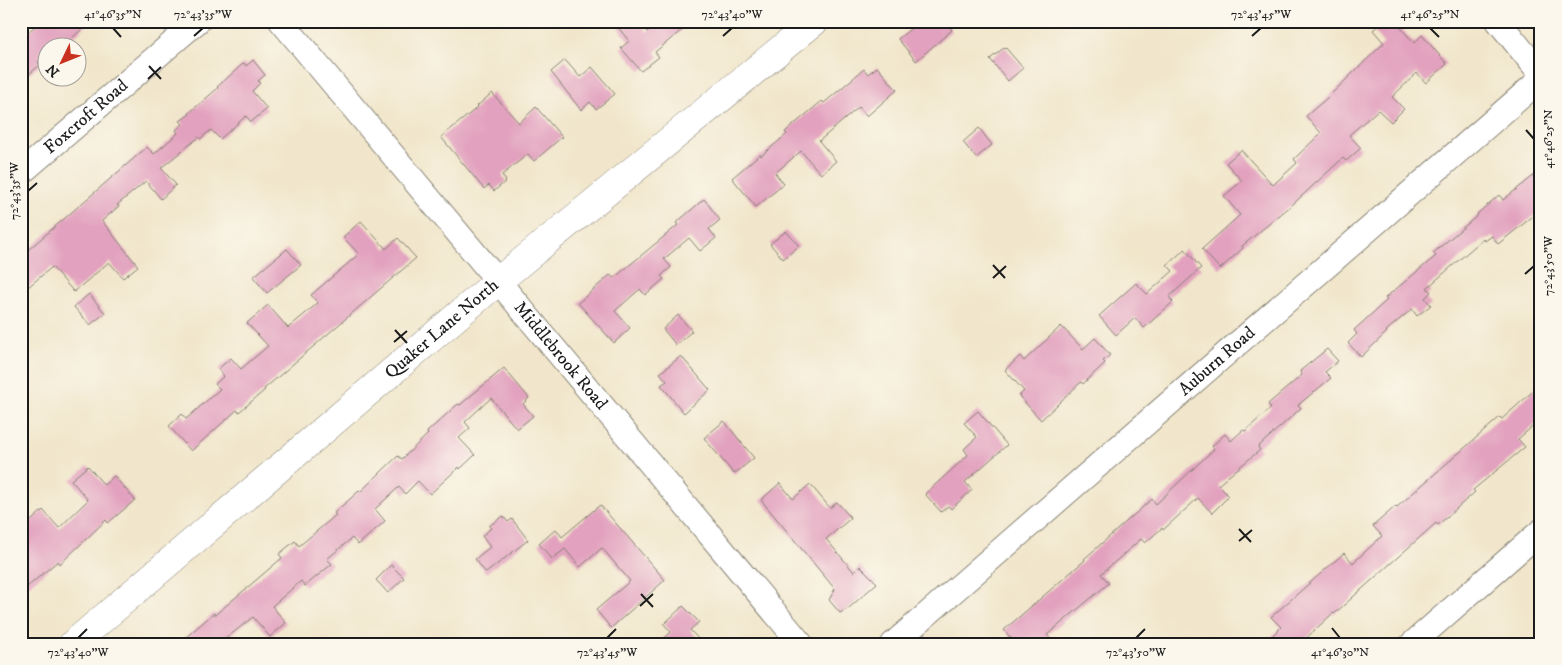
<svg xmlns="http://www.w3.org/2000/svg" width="1562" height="665" viewBox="0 0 1562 665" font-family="'IM FELL DW Pica',serif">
<rect width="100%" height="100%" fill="#fbf7ec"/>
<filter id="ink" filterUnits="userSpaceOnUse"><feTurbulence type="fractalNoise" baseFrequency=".02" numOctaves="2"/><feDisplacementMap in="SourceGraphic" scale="10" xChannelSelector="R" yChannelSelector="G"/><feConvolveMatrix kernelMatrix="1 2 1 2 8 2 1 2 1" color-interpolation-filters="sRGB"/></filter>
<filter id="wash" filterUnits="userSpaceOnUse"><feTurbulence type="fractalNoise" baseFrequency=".0096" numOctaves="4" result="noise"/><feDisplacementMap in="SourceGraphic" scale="20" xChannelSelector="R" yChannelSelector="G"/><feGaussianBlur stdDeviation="1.12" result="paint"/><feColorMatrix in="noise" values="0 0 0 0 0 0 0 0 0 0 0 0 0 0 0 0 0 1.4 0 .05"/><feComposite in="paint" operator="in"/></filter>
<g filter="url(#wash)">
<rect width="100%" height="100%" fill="#f1e6cb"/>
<g id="blocks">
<g fill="#e2a1be">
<polygon points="41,21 91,21 72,38 73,39 60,48 48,48 48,56 38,62 40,65 21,81 21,38"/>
<polygon points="613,21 639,21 647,32 659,21 693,21 655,52 659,57 641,71 621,48 629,41"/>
<polygon points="920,21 944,21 952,30 916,61 898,39"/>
<polygon points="1383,21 1395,21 1414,43 1422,35 1447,64 1426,83 1417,73 1392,97 1404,109 1391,122 1378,110 1349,135 1361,148 1346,161 1343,158 1292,205 1242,246 1243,248 1220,269 1202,249 1240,215 1224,196 1242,181 1226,163 1241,150 1273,185 1297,163 1294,159 1321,133 1306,116 1327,98 1384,43 1373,30"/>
<polygon points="1005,47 1023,68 1008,81 990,59"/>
<polygon points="253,60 265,75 258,81 260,83 252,91 267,109 251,122 246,116 220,139 211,130 200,139 199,137 161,168 176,185 161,199 146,181 117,205 119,206 102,221 138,266 123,278 109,262 74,292 52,267 21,293 21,256 147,147 154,154 178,133 176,130 183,124 180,121 190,114 189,113 218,88 217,87 244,63 246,66"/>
<polygon points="565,60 580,77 592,67 615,94 596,109 590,102 581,110 551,72"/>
<polygon points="877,67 897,90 867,116 859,107 819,141 836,161 821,174 801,151 775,173 784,184 756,207 732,178 760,154 761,156 787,134 785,132 822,101 824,103 864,69 868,74"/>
<polygon points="492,93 519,123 536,107 562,137 534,161 528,154 502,175 506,181 494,191 489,185 484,189 441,137 478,107 477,106"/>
<polygon points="979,128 992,145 976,158 963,142"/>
<polygon points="1541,170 1541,210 1498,244 1492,236 1485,241 1483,239 1427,288 1431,292 1425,298 1431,305 1417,316 1412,309 1386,331 1387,332 1361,357 1348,343 1357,334 1354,330 1387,300 1385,298 1436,256 1433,253 1478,215 1477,214 1499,195 1503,200"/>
<polygon points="704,199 720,220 709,229 716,238 700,251 689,238 664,259 671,267 661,276 664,279 645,295 640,289 615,311 630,328 614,343 578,303 610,275 614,278 678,225 676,223"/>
<polygon points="361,221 386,249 398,238 416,258 264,389 265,390 239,412 237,410 191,451 169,426 182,414 186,419 220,389 215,384 224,376 218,369 231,358 241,369 268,346 247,323 268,305 288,328 318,303 311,295 359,254 343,237"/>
<polygon points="786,231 799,246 783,259 770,244"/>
<polygon points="287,249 301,265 267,293 253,277"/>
<polygon points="1185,249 1201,268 1169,297 1173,302 1144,328 1135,318 1116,335 1099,316 1136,283 1147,294 1173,271 1167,265"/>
<polygon points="89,294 105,313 90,325 74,307"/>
<polygon points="678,315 692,331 676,345 663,329"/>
<polygon points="1061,326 1083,349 1095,338 1110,355 1103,361 1105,363 1083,384 1081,382 1041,420 1019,396 1024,391 1005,370 1020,356 1024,361"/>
<polygon points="1327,349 1338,361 1325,372 1331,378 1298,405 1301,408 1258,447 1260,450 1218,485 1229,496 1212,513 1198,498 1163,530 1162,528 1145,543 1141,539 1101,574 1109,583 1047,635 1055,644 1016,644 1004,630 1085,560 1084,559 1152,499 1156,504 1214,449 1212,446 1225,434 1231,441 1243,430 1245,431 1271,408 1268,404 1302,375 1300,371"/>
<polygon points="681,356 710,390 684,413 661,385 667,381 660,373"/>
<polygon points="504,368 529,398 523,404 533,416 517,429 491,398 465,422 470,428 459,438 475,455 460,469 459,467 430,494 418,481 405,494 399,487 375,509 385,521 358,545 352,538 327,559 332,564 305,586 301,581 272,606 286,623 270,637 253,617 219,644 178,644 214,613 215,615 282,558 279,554 295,541 299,546 336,515 334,513 359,491 360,492 398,456 402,459 428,434 427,432 458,404 460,405"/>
<polygon points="1541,384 1541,419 1518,439 1525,447 1473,490 1475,492 1438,525 1436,523 1334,614 1333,613 1300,644 1264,644 1281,627 1271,617 1344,553 1353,563 1382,536 1373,526 1396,506 1397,507 1500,417 1502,419"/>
<polygon points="978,411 1007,445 965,482 972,490 951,509 948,506 941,512 925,494 968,455 964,449 977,437 964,423"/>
<polygon points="724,421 754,458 734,474 704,438"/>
<polygon points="88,466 104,485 114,476 135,500 108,523 106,520 60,564 58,561 21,592 21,530 43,510 59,528 88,500 71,480"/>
<polygon points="780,483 793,499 810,484 830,508 837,502 851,518 826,539 854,572 860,566 877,583 849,608 840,613 829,600 835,589 761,500"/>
<polygon points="600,505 665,580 611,628 596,610 630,581 602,548 580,567 565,549 552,559 539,544 556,529 562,537"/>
<polygon points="503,516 508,522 512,519 528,540 486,573 475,559 490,547 482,536 491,528 489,526"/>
<polygon points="391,565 404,578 388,593 376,580"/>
<polygon points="683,606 699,622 690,630 703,644 658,644 671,632 664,624"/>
</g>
</g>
</g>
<g filter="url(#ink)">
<use href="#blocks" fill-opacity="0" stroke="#868174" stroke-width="1"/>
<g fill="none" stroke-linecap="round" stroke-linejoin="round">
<defs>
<g id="minor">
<path id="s1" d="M 281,21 L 801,644"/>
<polyline points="1498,21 1541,74"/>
<path id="s2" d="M 21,173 L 198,21"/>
<path id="s3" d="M 893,644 L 1541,79"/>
<polyline points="1412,644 1541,531"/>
</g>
<g id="tertiary">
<path id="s4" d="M 73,644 L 497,282 L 815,21"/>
</g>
</defs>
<use href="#minor" stroke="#868174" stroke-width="26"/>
<use href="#tertiary" stroke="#868174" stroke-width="29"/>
<use href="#minor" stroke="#fff" stroke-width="24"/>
<use href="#tertiary" stroke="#fff" stroke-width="28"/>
</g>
</g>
<path fill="none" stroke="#1c1c1c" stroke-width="2" d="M 113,28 L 121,37M 1430,28 L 1439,37M 194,36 L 203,28M 723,36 L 732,28M 1252,36 L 1261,28M 149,66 L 161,79M 148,79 L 161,67M 1526,130 L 1534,139M 28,191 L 37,183M 993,265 L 1005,278M 1525,274 L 1534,266M 993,278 L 1006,266M 395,330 L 407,343M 394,342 L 407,331M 1239,529 L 1251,542M 1239,541 L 1252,530M 641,594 L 653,607M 640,606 L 653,594M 1332,628 L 1340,638M 78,638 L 87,629M 607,638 L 616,629M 1136,638 L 1145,629"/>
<g text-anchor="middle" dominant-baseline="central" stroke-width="5" stroke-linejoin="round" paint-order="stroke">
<g font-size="18" fill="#1c1c1c" stroke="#fbf7ec">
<text stroke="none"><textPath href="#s2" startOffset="86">Foxcroft Road</textPath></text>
<text stroke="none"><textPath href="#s4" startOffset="485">Quaker Lane North</textPath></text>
<text stroke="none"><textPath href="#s1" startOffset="436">Middlebrook Road</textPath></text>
<text stroke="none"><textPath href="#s3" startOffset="430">Auburn Road</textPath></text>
</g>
</g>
<rect width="1562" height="665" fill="none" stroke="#fbf7ec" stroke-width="55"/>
<g transform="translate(62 62) rotate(227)"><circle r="24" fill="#fbf7ec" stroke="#a29f99"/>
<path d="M0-4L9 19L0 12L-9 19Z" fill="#c8321e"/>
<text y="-8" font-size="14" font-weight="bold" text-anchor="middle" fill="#1c1c1c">N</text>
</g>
<rect x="28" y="28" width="1506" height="610" fill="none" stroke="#1c1c1c" stroke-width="2"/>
<g font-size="12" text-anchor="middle" fill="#1c1c1c">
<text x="113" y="18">41°46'35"N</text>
<text x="203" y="18">72°43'35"W</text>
<text x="732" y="18">72°43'40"W</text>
<text x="1261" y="18">72°43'45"W</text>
<text x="1430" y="18">41°46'25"N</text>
<text transform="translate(1548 139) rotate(-90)" y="4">41°46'25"N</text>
<text transform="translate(14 191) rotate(-90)" y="4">72°43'35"W</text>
<text transform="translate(1548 266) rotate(-90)" y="4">72°43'50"W</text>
<text x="78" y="656">72°43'40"W</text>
<text x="607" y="656">72°43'45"W</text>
<text x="1136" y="656">72°43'50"W</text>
<text x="1340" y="656">41°46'30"N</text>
</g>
</svg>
